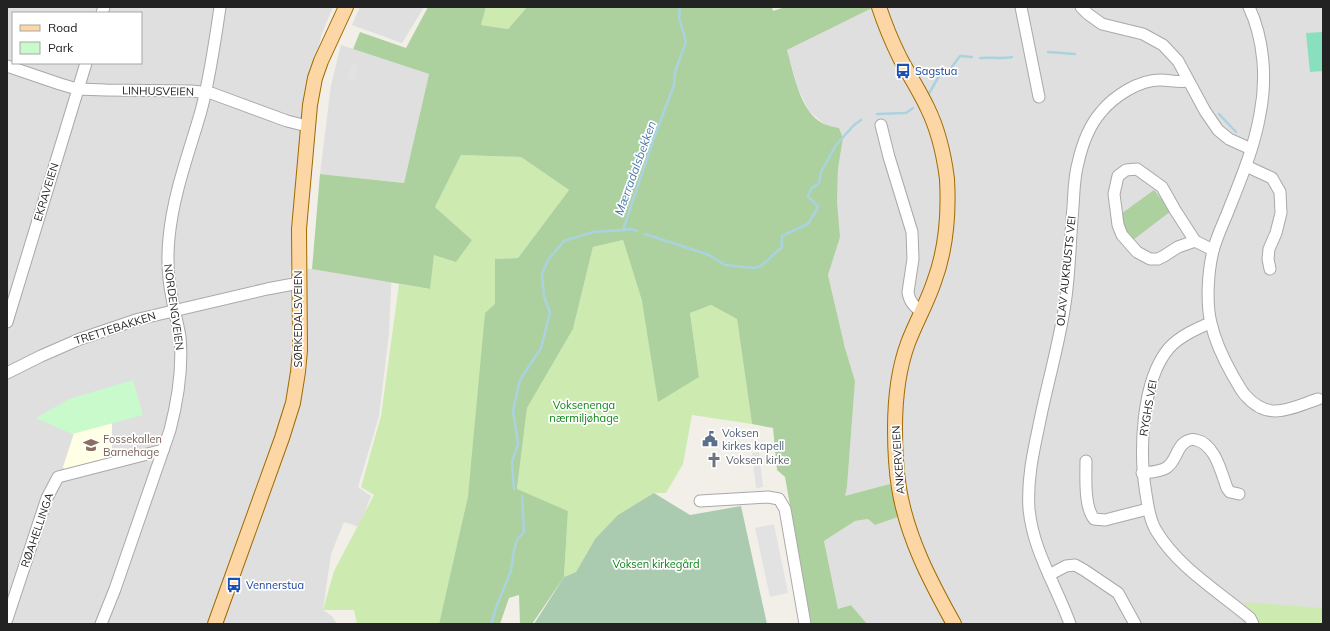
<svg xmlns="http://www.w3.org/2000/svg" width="1330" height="631" viewBox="0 0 1330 631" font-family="Mulish,sans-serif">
<rect width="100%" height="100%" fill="#f2efe9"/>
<g fill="#e0dfdf" fill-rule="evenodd">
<path d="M 7,7 L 333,7 L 321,36 L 302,123 L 290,277 L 291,292 L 291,365 L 287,394 L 280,422 L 208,624 L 7,624 ZM 13,13 L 141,13 L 141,63 L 13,63 Z"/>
<polygon points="360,7 424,7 402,43 352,25"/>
<polygon points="871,7 1323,7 1323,624 867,624 851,605 838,609 824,541 855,521 868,519 875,525 898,517 844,496 847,487 855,381 845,348 828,275 833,257 837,202 838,169 843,138 823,123 809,111 798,88 787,50 871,8"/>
<polygon points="341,45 429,74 404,183 320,174 331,85"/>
<polygon points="392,267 389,334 379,416 358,487 371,496 359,527 344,522 331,554 323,610 332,616 337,624 222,624 293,426 301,398 307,365 306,269"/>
</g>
<polygon fill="#ffffe5" points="112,423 112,457 65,471 63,467 74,433"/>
<g fill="#cdebb0">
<polygon points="486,7 527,7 508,29 481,25"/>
<polygon points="461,155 521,157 569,190 518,258 495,259 495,304 468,496 439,624 357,624 354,610 323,610 334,571 374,495 361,487 381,416 399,284 429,289 434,255 472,240 435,207"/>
<polygon points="623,240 642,301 699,377 690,313 711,305 737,319 752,424 692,415 683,464 666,493 654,493 595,539 576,572 564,577 568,511 517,490 527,408 573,329 593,247"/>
<polygon points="1244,602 1323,608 1323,624 1259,624 1255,616"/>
</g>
<g fill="#add19e">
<path d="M 428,7 L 486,7 L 481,25 L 508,29 L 527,7 L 772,7 L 773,11 L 785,7 L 871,7 L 872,8 L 787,50 C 794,73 800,113 824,124 C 829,126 834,127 839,128 L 843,138 L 838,169 L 837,202 L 840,237 L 828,275 L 845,348 L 855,381 L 847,487 L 845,496 L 890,484 L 898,517 L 875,525 L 868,519 L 855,521 L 824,541 L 838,609 L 851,605 L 867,624 L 811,624 L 785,477 L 777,470 L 773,428 L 752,424 L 737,319 L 711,305 L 690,313 L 699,377 L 658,402 L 642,301 L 623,240 L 593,247 L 573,329 L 527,408 L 517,489 L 568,511 L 564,577 L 532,624 L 520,624 L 519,595 L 509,598 L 500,624 L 439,624 L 468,496 L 485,313 L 495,304 L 495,259 L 518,258 L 569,190 L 521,157 L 461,155 L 435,207 L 472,240 L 456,262 L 434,255 L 430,289 L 312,269 L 320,174 L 404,183 L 429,74 L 353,49 L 360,32 L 406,48 Z"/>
<polygon points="1154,190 1171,211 1133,240 1123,226 1121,214"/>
</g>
<polygon fill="#aacbaf" points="654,493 690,515 741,506 767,624 534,624 564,577 576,572 595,539 618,515"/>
<polygon fill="#c8facc" points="133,380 143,415 72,434 36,418 69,399"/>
<polygon fill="#88e0be" points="1323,32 1323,71 1310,72 1306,33"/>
<g fill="#e2e2e2">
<polygon points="352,64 358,66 355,81 347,79"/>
<polygon points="759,452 763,487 756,488 752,453"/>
<polygon points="774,524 788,593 770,597 755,528"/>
</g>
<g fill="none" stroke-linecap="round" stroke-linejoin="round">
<g stroke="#aad3df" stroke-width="2.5">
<polyline points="1048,52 1075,54"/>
<path d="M 980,58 C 991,57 1001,59 1012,57"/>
<polyline points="928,95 942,71 951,68 960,56 972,57"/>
<polyline points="877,114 906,113 913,108"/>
<polyline points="1219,114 1236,132"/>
<polyline points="623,230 631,229 637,231"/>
<polyline points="645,234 709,255 725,265 755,268 761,266 782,247 782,236 808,224 818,207 808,196 811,189 819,183 821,172 836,145 854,125 861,120"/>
<polyline points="514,489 512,462 518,444 513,410 520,380 541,348 550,313 544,296 542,274 548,260 564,241 593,232 623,230 654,138 674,85 675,72 686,42 679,17 680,7"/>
<polyline points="491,624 497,605 511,571 514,550 517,540 524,532 522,496"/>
</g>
<defs>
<g id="minor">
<polyline points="1021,7 1039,97"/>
<polyline points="1081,7 1088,14 1102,24 1143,34 1163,45 1178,61 1205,111 1218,130 1229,139 1251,149"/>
<path d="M 1249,7 C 1264,39 1267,79 1260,114 C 1254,149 1240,181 1227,214 C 1222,226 1216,239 1213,251 C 1208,271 1206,303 1211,323 C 1215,341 1224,360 1233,376 C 1237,382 1241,391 1246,396 C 1269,422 1291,408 1318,399"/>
<polyline points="102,13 104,7"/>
<polyline points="7,66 60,84 77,89 106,90 191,91 211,93 287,121 307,126"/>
<path d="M 881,125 L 889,157 L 912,232 L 913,259 L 908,292 C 909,301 914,307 922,312"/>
<polyline points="1246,166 1272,178 1280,192 1281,213 1276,233 1269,249 1268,259 1270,269"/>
<polyline points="1195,241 1175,210 1162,187 1137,169 1126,170 1118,176 1114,194 1118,225 1122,235 1137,252 1150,259 1158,259 1164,256 1178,247 1195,241 1213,250"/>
<polyline points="7,322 86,63"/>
<path d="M 1210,323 C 1196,329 1180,336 1169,348 C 1141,381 1139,453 1146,494 C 1148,507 1150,521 1157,532 C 1179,568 1218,591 1250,618 L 1253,624"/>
<polyline points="7,373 41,356 80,339 139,319 267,289 299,283"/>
<path d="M 1086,461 C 1086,478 1084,506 1094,519 L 1105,520 L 1148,509"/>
<path d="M 1142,473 C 1151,472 1159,472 1166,468 C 1176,462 1176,449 1184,443 C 1187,440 1192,439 1196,440 C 1215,444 1221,472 1227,488 L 1230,492 L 1239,494"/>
<polyline points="700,501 768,497 779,499 785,509 805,624"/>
<polyline points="1049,575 1066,566 1075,565 1084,570 1118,593 1135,624"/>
<polyline points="7,619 47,498 58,477 163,450"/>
<path d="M 101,624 L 115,589 L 170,430 C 178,399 183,368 180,337 C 178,324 174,311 172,298 C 168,279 167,258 169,238 C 173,194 189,153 201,111 C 210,77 215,42 220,7"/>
<path d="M 1070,624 C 1056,585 1033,551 1029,509 C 1027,480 1033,453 1039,425 C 1047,384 1059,345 1065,304 C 1070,272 1070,239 1073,207 C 1074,192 1074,177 1078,163 C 1082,145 1089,126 1101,112 C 1114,96 1139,80 1160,80 C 1170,80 1179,83 1188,81"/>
</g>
<g id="major">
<path d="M 879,7 C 885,25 892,42 900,58 C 909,75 919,90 927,107 C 938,129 944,155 947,179 C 949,214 946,250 934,282 C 927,303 916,322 908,343 C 898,370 895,400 895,429 C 895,449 896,469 899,488 C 907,537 930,581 954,624"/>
<polyline points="215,624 282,438 293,403 298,372 300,350 299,229 310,105 315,78 321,61 346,7"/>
</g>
</defs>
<use href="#minor" stroke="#a9a9a9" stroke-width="13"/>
<use href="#major" stroke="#a06b00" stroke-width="16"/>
<use href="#minor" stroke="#fff" stroke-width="11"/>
<use href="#major" stroke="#fcd6a4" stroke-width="14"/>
</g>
<defs>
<symbol id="bus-bare" viewBox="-9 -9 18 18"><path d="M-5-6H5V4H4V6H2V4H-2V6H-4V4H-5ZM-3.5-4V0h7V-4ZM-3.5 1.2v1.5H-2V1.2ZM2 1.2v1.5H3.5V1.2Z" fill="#1a4fb4" stroke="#fff" stroke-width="2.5" paint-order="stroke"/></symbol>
<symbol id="civic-bare" viewBox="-9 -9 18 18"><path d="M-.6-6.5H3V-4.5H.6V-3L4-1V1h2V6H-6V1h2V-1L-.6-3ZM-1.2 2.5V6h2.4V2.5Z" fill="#5c6f8a" stroke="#fff" stroke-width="2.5" paint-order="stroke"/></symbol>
<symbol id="school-bare" viewBox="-9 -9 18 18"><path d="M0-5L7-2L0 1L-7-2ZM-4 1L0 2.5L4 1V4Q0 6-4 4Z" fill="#8d6e63" stroke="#fff" stroke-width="2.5" paint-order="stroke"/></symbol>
<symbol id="church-bare" viewBox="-9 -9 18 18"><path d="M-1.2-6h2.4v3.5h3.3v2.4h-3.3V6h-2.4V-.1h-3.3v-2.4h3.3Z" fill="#6b7280" stroke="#fff" stroke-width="2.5" paint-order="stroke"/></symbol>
</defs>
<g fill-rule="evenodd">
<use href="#bus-bare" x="892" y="60" width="22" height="22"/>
<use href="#civic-bare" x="699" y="428" width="22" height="22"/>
<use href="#school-bare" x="80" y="434" width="22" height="22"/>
<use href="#church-bare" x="703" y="449" width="22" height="22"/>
<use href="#bus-bare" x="223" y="574" width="22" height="22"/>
</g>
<g text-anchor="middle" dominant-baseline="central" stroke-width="3.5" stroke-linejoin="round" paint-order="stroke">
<g font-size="11" fill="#164399" stroke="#fff" text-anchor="start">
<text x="915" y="71">Sagstua</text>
<text x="246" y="585">Vennerstua</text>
</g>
<g font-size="11" fill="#222" stroke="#fff">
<text transform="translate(158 91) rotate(1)">LINHUSVEIEN</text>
<text transform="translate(46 192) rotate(-73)">EKRAVEIEN</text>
<text transform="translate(1066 271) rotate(-84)">OLAV AUKRUSTS VEI</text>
<text transform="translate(174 307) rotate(82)">NORDENGVEIEN</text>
<text transform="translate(298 319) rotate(-90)">SØRKEDALSVEIEN</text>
<text transform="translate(115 328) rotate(-18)">TRETTEBAKKEN</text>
<text transform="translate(1148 408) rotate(-80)">RYGHS VEI</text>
<text transform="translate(898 460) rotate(-94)">ANKERVEIEN</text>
<text transform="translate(37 530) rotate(-71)">RØAHELLINGA</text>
</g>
<g font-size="11" fill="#0c8416" stroke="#fff">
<text x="584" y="405">Voksenenga<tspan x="584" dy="13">nærmiljøhage</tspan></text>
<text x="656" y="564">Voksen kirkegård</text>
</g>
<g font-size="11" fill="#4e5e75" stroke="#fff" text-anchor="start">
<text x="722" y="433">Voksen<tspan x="722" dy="13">kirkes kapell</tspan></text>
</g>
<g font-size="11" fill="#785e54" stroke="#fff" text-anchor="start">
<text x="103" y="439">Fossekallen<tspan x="103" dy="13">Barnehage</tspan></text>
</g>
<g font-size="11" fill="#5b616d" stroke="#fff" text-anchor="start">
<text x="726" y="460">Voksen kirke</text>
</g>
<g font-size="12" font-style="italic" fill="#4a7aab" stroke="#fff">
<text transform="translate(635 168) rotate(-70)">Mærradalsbekken</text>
</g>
</g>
<rect width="1330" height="631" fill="none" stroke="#222222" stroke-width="16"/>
<rect x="12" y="12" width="130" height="52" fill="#ffffff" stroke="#a7a7a7"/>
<rect x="20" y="25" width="20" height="6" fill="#fcd6a4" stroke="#a7a7a7"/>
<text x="48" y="32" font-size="12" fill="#222222">Road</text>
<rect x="20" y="42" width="20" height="12" fill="#c8facc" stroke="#a7a7a7"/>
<text x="48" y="52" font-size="12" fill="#222222">Park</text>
</svg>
